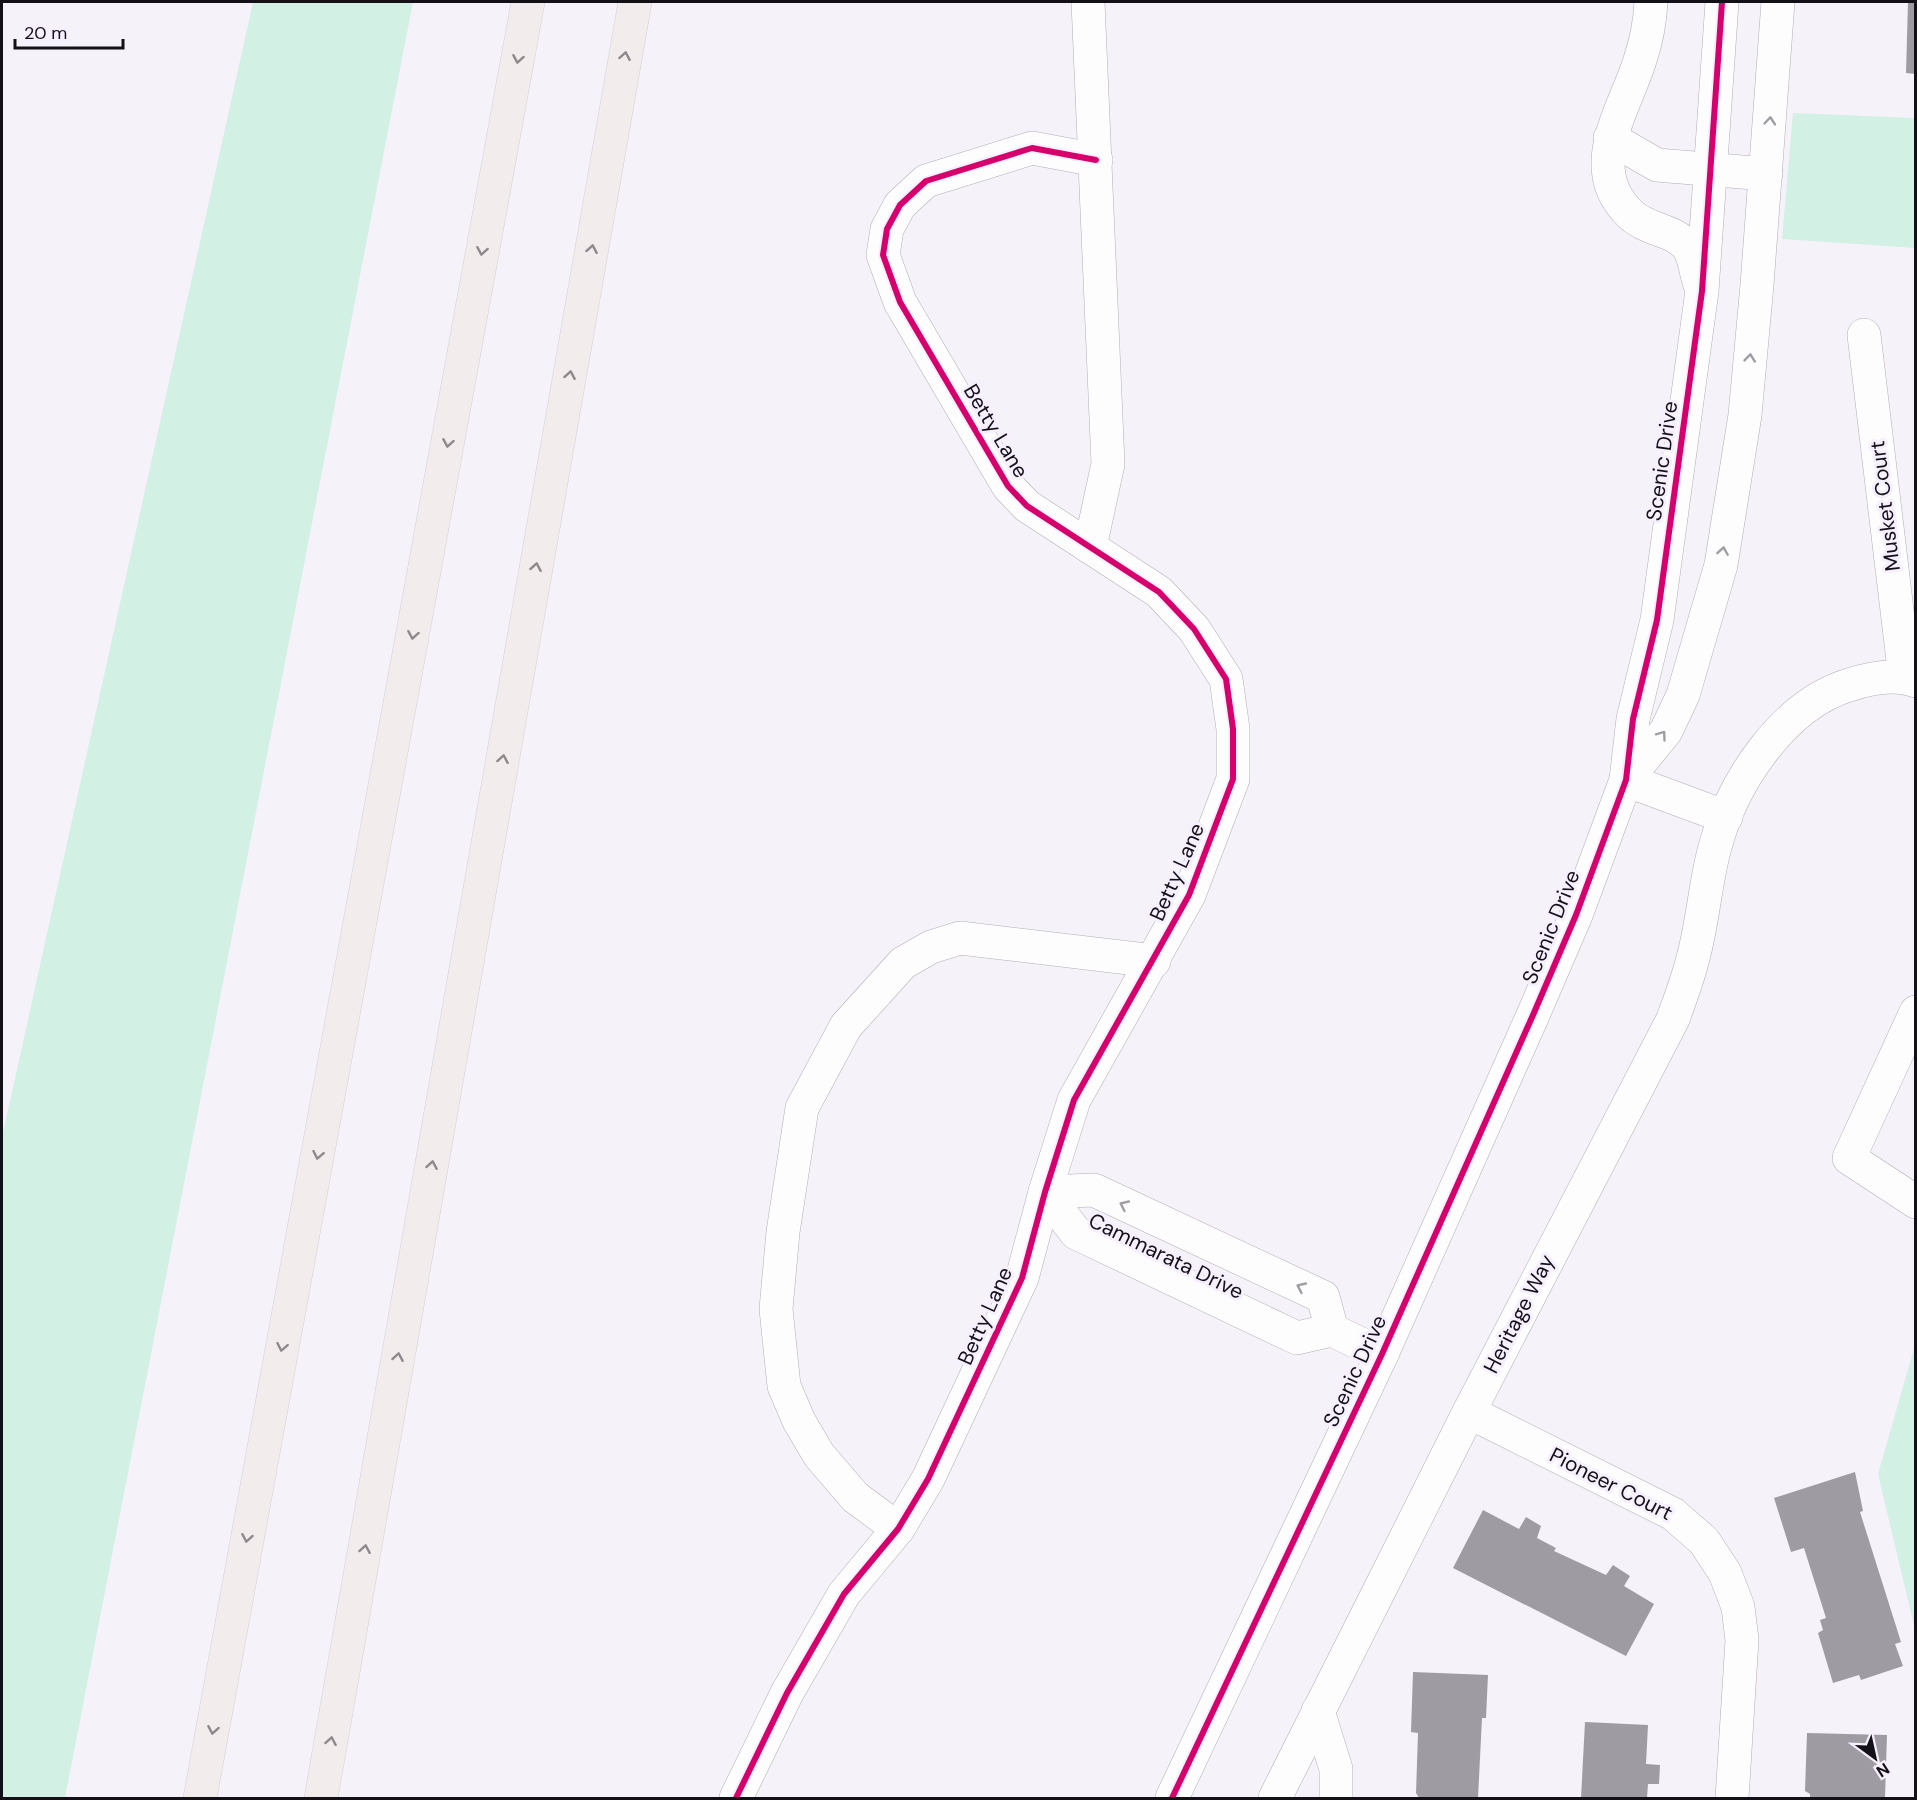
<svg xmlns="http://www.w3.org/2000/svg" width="1917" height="1800" viewBox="0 0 1917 1800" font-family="'DM Sans',sans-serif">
<rect width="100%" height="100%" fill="#f6f2fa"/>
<g fill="#d3f0e5">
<polygon points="253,2 413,2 65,1798 2,1797 2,1137"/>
<polygon points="1793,113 1915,118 1915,248 1782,239"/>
<polygon points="1915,1345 1916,1345 1915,1630 1878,1474"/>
</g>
<g fill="#9f9ba2">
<polygon points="1908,2 1916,2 1916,74 1906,73"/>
<polygon points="1855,1472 1863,1511 1860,1512 1901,1642 1895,1644 1903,1666 1861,1680 1859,1675 1833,1683 1818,1633 1823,1630 1820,1620 1826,1618 1804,1548 1791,1552 1774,1498"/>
<polygon points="1483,1510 1519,1529 1526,1517 1541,1526 1537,1538 1556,1548 1554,1551 1606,1575 1613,1565 1630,1576 1624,1586 1654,1604 1626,1656 1453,1568"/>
<polygon points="1413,1672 1488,1675 1486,1718 1482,1718 1478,1798 1419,1798 1416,1793 1418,1733 1411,1732"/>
<polygon points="1585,1722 1648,1725 1646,1764 1660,1765 1659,1784 1648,1784 1647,1798 1581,1798"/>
<polygon points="1807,1733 1887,1735 1885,1798 1810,1798 1810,1794 1805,1791"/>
</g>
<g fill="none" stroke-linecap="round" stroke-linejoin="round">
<defs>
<g id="minor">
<polyline points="1088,2 1108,464 1090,547"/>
<path d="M 1651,2 C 1650,21 1646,42 1640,60 C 1625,109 1582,168 1630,214 C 1648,231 1674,229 1688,247 C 1694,256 1696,272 1699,282"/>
<polyline points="1610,138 1657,165 1766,174"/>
<polyline points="1864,335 1905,677"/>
<polyline points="1626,780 1666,731 1683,695 1721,565 1745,415 1757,285 1778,2"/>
<polyline points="1626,780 1726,817"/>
<polyline points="1916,1012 1849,1158 1916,1202"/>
<polyline points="1332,1330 1323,1297 1094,1190 1045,1192 1076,1233 1297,1338 1332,1330 1382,1354"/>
<polyline points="1469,1412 1673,1514 1704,1541 1725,1573 1738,1607 1742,1640 1732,1798"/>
<polyline points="898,1529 855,1497 819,1455 799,1421 784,1386 776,1309 783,1232 802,1108 846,1026 903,963 931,947 960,938 1154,961"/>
<polyline points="1318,1711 1336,1769 1336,1798"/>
<polyline points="736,1798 787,1693 844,1594 898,1529 928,1479 1022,1278 1045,1192 1074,1100 1189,895 1233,779 1233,729 1226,679 1194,629 1159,592 1027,506 1008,486 900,302 883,255 887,229 900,205 926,181 1032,148 1096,160"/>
<polyline points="1172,1798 1382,1354 1533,1015 1576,915 1626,780 1633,719 1657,620 1702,291 1722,2"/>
<path d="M 1275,1798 L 1469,1412 L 1673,1019 C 1680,999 1688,979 1693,958 C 1703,922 1705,883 1715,847 C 1732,783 1783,705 1849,685 C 1870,678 1895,673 1916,681"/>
</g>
<g id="highway">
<polyline points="200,1798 528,2"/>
<polyline points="321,1798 635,2"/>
</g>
</defs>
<use href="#minor" stroke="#b1adb4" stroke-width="34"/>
<use href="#highway" stroke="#d1cfd4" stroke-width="34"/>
<use href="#minor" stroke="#fefdfe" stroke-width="33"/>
<use href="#highway" stroke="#f3ecec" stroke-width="33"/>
<defs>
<g id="cycleway">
<polyline points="736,1798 787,1693 844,1594 898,1529 928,1479 1022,1278 1045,1192 1074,1100 1189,895 1233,779 1233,729 1226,679 1194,629 1159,592 1027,506 1008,486 900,302 883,255 887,229 900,205 926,181 1032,148 1096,160"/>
<polyline points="1172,1798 1382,1354 1533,1015 1576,915 1626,780 1633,719 1657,620 1702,291 1722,2"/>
</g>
</defs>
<use href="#cycleway" stroke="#f6effd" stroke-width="10"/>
<use href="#cycleway" stroke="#d6006c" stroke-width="6"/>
</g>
<defs><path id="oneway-chevron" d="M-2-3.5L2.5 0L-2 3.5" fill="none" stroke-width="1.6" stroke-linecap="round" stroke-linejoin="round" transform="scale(1.5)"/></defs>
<g stroke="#8f898d">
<use href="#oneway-chevron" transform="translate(625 56) rotate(-80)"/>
<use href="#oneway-chevron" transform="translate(518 59) rotate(100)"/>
<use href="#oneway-chevron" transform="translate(592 249) rotate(-80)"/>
<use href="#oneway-chevron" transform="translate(482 251) rotate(100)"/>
<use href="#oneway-chevron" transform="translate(570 375) rotate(-80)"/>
<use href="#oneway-chevron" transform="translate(448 443) rotate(100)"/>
<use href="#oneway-chevron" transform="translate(536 567) rotate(-80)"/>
<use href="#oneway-chevron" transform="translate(413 635) rotate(100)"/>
<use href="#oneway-chevron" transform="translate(503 759) rotate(-80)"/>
<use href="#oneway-chevron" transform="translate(318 1155) rotate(101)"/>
<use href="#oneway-chevron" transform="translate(432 1165) rotate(-80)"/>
<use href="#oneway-chevron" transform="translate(282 1347) rotate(101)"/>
<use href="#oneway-chevron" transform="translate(398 1357) rotate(-80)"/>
<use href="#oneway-chevron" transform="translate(247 1538) rotate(100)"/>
<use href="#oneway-chevron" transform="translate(365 1549) rotate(-80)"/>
<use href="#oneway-chevron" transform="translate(213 1730) rotate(100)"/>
<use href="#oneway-chevron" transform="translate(331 1741) rotate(-80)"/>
</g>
<g stroke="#a09ea2">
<use href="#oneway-chevron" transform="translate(1770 121) rotate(-85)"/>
<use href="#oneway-chevron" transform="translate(1750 358) rotate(-84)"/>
<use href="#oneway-chevron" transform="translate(1723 551) rotate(-81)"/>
<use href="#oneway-chevron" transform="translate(1662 735) rotate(-54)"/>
<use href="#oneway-chevron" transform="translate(1124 1205) rotate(-155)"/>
<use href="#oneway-chevron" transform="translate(1301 1287) rotate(-155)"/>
</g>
<g text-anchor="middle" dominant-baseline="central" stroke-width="6" stroke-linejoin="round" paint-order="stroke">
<g font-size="21" fill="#141018" stroke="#f6effd">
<text transform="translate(996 431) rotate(59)">Betty Lane</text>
<text transform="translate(1662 461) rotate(-82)">Scenic Drive</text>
<text transform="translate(1885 506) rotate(-97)">Musket Court</text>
<text transform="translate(1177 872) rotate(-66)">Betty Lane</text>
<text transform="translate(1551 927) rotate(-68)">Scenic Drive</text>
<text transform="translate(1166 1256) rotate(26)">Cammarata Drive</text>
<text transform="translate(1519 1314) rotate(-63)">Heritage Way</text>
<text transform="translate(985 1316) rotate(-66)">Betty Lane</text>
<text transform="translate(1355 1371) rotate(-65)">Scenic Drive</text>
<text transform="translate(1611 1484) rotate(27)">Pioneer Court</text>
</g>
</g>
<rect width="1917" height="1800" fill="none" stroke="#141018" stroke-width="6"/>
<g transform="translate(1875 1758) rotate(147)" stroke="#f6effd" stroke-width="4.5" paint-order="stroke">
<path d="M0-4.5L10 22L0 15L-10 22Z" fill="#141018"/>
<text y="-9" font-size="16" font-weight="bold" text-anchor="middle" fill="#141018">N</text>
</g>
<path d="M15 39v9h108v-9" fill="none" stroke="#141018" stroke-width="3"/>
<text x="24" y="39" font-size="18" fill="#141018" stroke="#f6effd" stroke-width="4.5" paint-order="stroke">20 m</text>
</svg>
